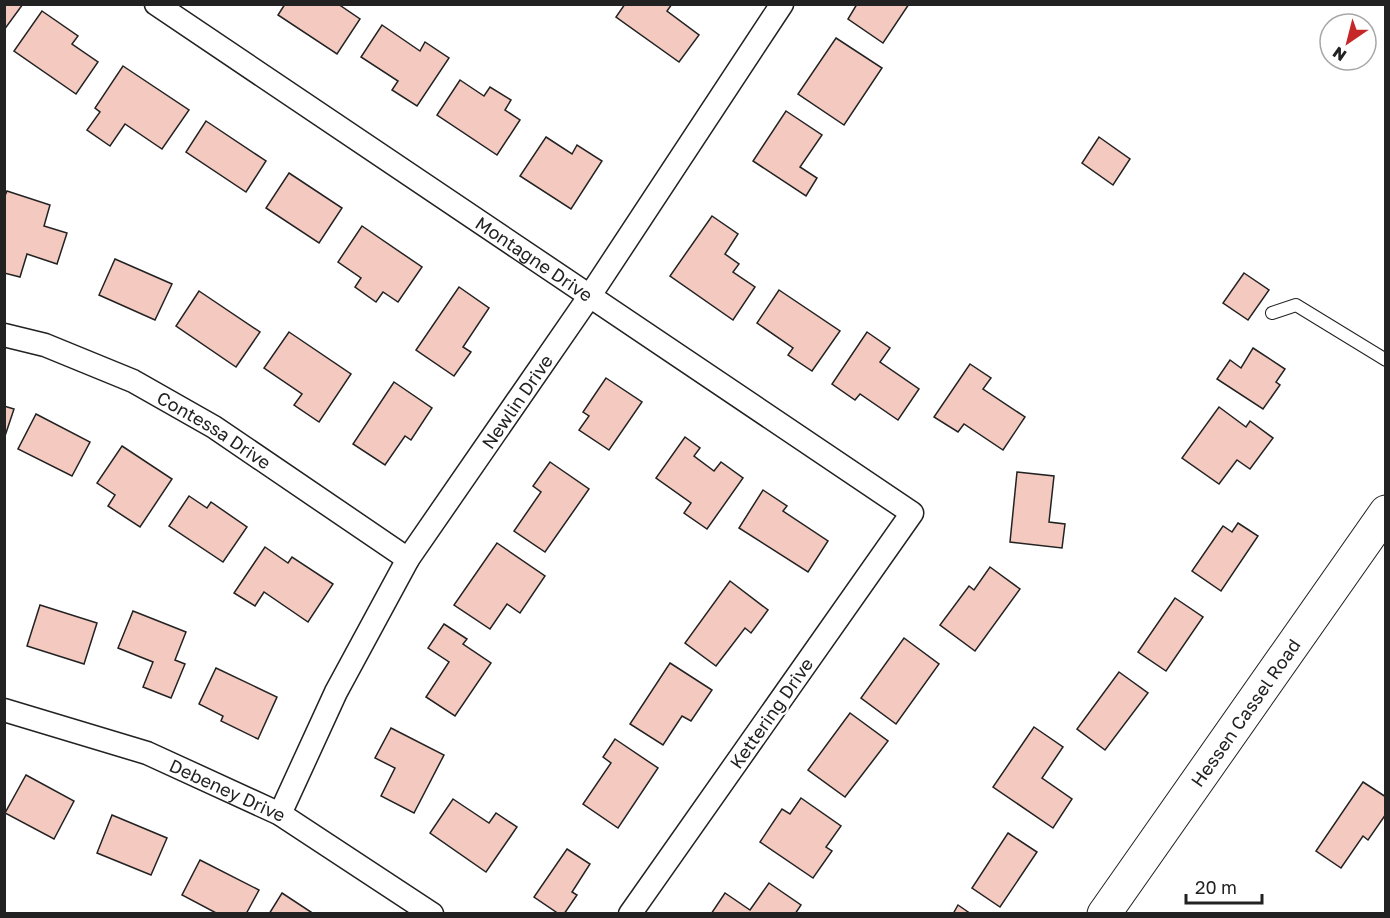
<svg xmlns="http://www.w3.org/2000/svg" width="1390" height="918" viewBox="0 0 1390 918" font-family="'Golos Text',sans-serif">
<rect width="100%" height="100%" fill="#fff"/>
<g fill="#f3c9c0" stroke="#222" stroke-width="1.5">
<polygon points="4,4 23,4 4,30"/>
<polygon points="285,4 338,4 360,19 337,54 278,15"/>
<polygon points="625,4 672,4 667,11 699,35 679,62 616,17"/>
<polygon points="857,4 909,4 883,43 848,19"/>
<polygon points="42,11 78,36 72,44 98,62 76,94 14,51"/>
<polygon points="382,25 420,51 425,42 449,58 417,106 392,90 398,81 361,57"/>
<polygon points="836,38 882,68 844,125 798,94"/>
<polygon points="123,66 189,110 162,149 125,124 110,146 87,130 100,112 95,108"/>
<polygon points="460,80 484,96 490,87 511,100 505,110 520,120 497,155 437,115"/>
<polygon points="786,111 822,135 800,167 817,178 806,196 753,161"/>
<polygon points="206,121 266,161 246,192 186,152"/>
<polygon points="546,137 572,154 577,145 602,161 571,209 520,176"/>
<polygon points="1099,137 1130,159 1113,185 1082,163"/>
<polygon points="289,173 342,208 319,243 266,208"/>
<polygon points="7,191 50,205 44,226 67,233 57,264 27,254 20,277 4,273 4,198"/>
<polygon points="712,216 738,234 725,254 739,264 733,272 755,287 733,320 670,276"/>
<polygon points="362,226 422,267 398,302 383,292 376,302 355,287 361,278 338,262"/>
<polygon points="115,259 172,284 155,320 99,295"/>
<polygon points="1244,273 1269,290 1248,320 1223,303"/>
<polygon points="459,287 489,308 463,347 471,352 454,376 416,350"/>
<polygon points="779,290 840,331 812,371 788,355 793,348 757,323"/>
<polygon points="199,291 260,332 236,367 176,326"/>
<polygon points="289,332 351,374 319,422 294,405 302,394 264,368"/>
<polygon points="867,332 890,348 880,362 919,389 898,420 860,394 855,400 832,384"/>
<polygon points="1253,348 1285,369 1276,382 1280,385 1263,409 1217,379 1230,360 1241,368"/>
<polygon points="970,364 991,378 983,389 1025,417 1003,450 964,424 958,432 934,417"/>
<polygon points="606,378 642,402 609,450 579,430 589,416 583,412"/>
<polygon points="394,382 432,408 411,440 405,436 385,465 353,444"/>
<polygon points="4,406 14,409 4,439"/>
<polygon points="1219,407 1246,427 1250,421 1273,438 1250,469 1237,460 1219,484 1182,458"/>
<polygon points="36,414 90,442 72,476 18,449"/>
<polygon points="685,437 700,448 694,456 714,471 721,462 743,478 707,529 684,513 691,503 656,478"/>
<polygon points="122,446 172,479 140,527 108,506 115,495 97,483"/>
<polygon points="550,462 589,489 545,552 514,531 541,492 533,486"/>
<polygon points="1017,472 1054,476 1049,522 1065,524 1062,548 1010,542"/>
<polygon points="763,490 787,506 783,511 828,541 808,572 739,528"/>
<polygon points="189,496 207,508 211,502 247,527 223,562 169,526"/>
<polygon points="1238,523 1258,536 1221,591 1192,571 1223,526 1232,532"/>
<polygon points="497,543 545,576 520,613 507,604 490,629 454,605"/>
<polygon points="265,547 288,563 292,557 333,584 308,622 264,592 255,606 234,593"/>
<polygon points="990,567 1020,589 975,651 940,625 969,586 974,590"/>
<polygon points="730,581 768,610 751,633 745,628 716,666 685,643"/>
<polygon points="1175,598 1203,617 1166,671 1138,652"/>
<polygon points="40,605 97,623 84,664 27,646"/>
<polygon points="133,611 186,632 175,660 185,664 171,698 143,687 153,662 118,648"/>
<polygon points="444,624 467,639 463,644 491,663 455,716 426,697 449,662 428,648"/>
<polygon points="904,638 939,664 896,724 861,698"/>
<polygon points="670,663 712,690 691,721 682,716 663,745 630,724"/>
<polygon points="216,668 277,697 258,739 221,721 223,716 199,704"/>
<polygon points="1119,672 1148,693 1105,750 1077,729"/>
<polygon points="850,713 888,741 845,797 808,770"/>
<polygon points="1034,727 1063,747 1042,778 1072,799 1053,828 993,787"/>
<polygon points="391,728 444,755 414,813 381,796 395,768 375,758"/>
<polygon points="615,739 658,768 618,828 583,804 611,763 603,757"/>
<polygon points="26,775 74,801 54,839 5,813"/>
<polygon points="1363,782 1386,797 1386,814 1368,840 1363,836 1341,868 1316,851"/>
<polygon points="801,798 841,826 826,847 832,851 813,878 760,842 782,809 790,814"/>
<polygon points="453,799 489,823 496,813 517,827 486,872 430,833"/>
<polygon points="112,815 167,838 151,875 97,853"/>
<polygon points="1008,833 1037,852 1000,907 972,888"/>
<polygon points="567,849 590,864 572,892 577,895 564,914 559,914 534,897"/>
<polygon points="200,860 259,890 246,914 218,914 182,895"/>
<polygon points="769,883 801,905 795,914 711,914 725,893 750,910"/>
<polygon points="282,893 314,914 269,914"/>
<polygon points="958,905 971,914 953,914"/>
</g>
<g fill="none" stroke-linecap="round" stroke-linejoin="round">
<defs>
<polyline id="lane" points="1272,313 1296,305 1386,360"/>
<g id="street">
<path id="s1" d="M 156,4 L 912,513 L 630,914"/>
<path id="s2" d="M 4,335 L 45,345 L 133,381 L 214,427 L 408,559"/>
<path id="s3" d="M 4,710 L 147,753 L 280,814 L 432,914"/>
<path id="s4" d="M 280,814 L 336,692 L 408,559 L 589,297 L 782,4"/>
</g>
<g id="secondary">
<path id="s5" d="M 1104,914 L 1386,512"/>
</g>
</defs>
<use href="#lane" stroke="#222" stroke-width="14"/>
<use href="#street" stroke="#222" stroke-width="25"/>
<use href="#secondary" stroke="#222" stroke-width="35"/>
<use href="#lane" stroke="#fff" stroke-width="12"/>
<use href="#street" stroke="#fff" stroke-width="22"/>
<use href="#secondary" stroke="#fff" stroke-width="33"/>
</g>
<g text-anchor="middle" dominant-baseline="central" stroke-width="4.5" stroke-linejoin="round" paint-order="stroke">
<g font-size="18" fill="#222" stroke="#fff">
<text stroke="none"><textPath href="#s1" startOffset="456">Montagne Drive</textPath></text>
<text stroke="none"><textPath href="#s4" startOffset="477">Newlin Drive</textPath></text>
<text stroke="none"><textPath href="#s2" startOffset="232">Contessa Drive</textPath></text>
<text transform="translate(771 713) rotate(-55)">Kettering Drive</text>
<text stroke="none"><textPath href="#s5" startOffset="246">Hessen Cassel Road</textPath></text>
<text stroke="none"><textPath href="#s3" startOffset="238">Debeney Drive</textPath></text>
</g>
</g>
<rect width="1390" height="918" fill="none" stroke="#222222" stroke-width="12"/>
<g transform="translate(1348 42) rotate(215)"><circle r="28" fill="#ffffff" stroke="#a7a7a7" stroke-width="1.5"/>
<path d="M0-4.5L10 22L0 15L-10 22Z" fill="#c62828"/>
<text y="-9" font-size="16" font-weight="bold" text-anchor="middle" fill="#222222">N</text>
</g>
<path d="M1186 894v9h76v-9" fill="none" stroke="#222222" stroke-width="3"/>
<text x="1195" y="894" font-size="18" fill="#222222" stroke="#ffffff" stroke-width="4.5" paint-order="stroke">20 m</text>
</svg>
